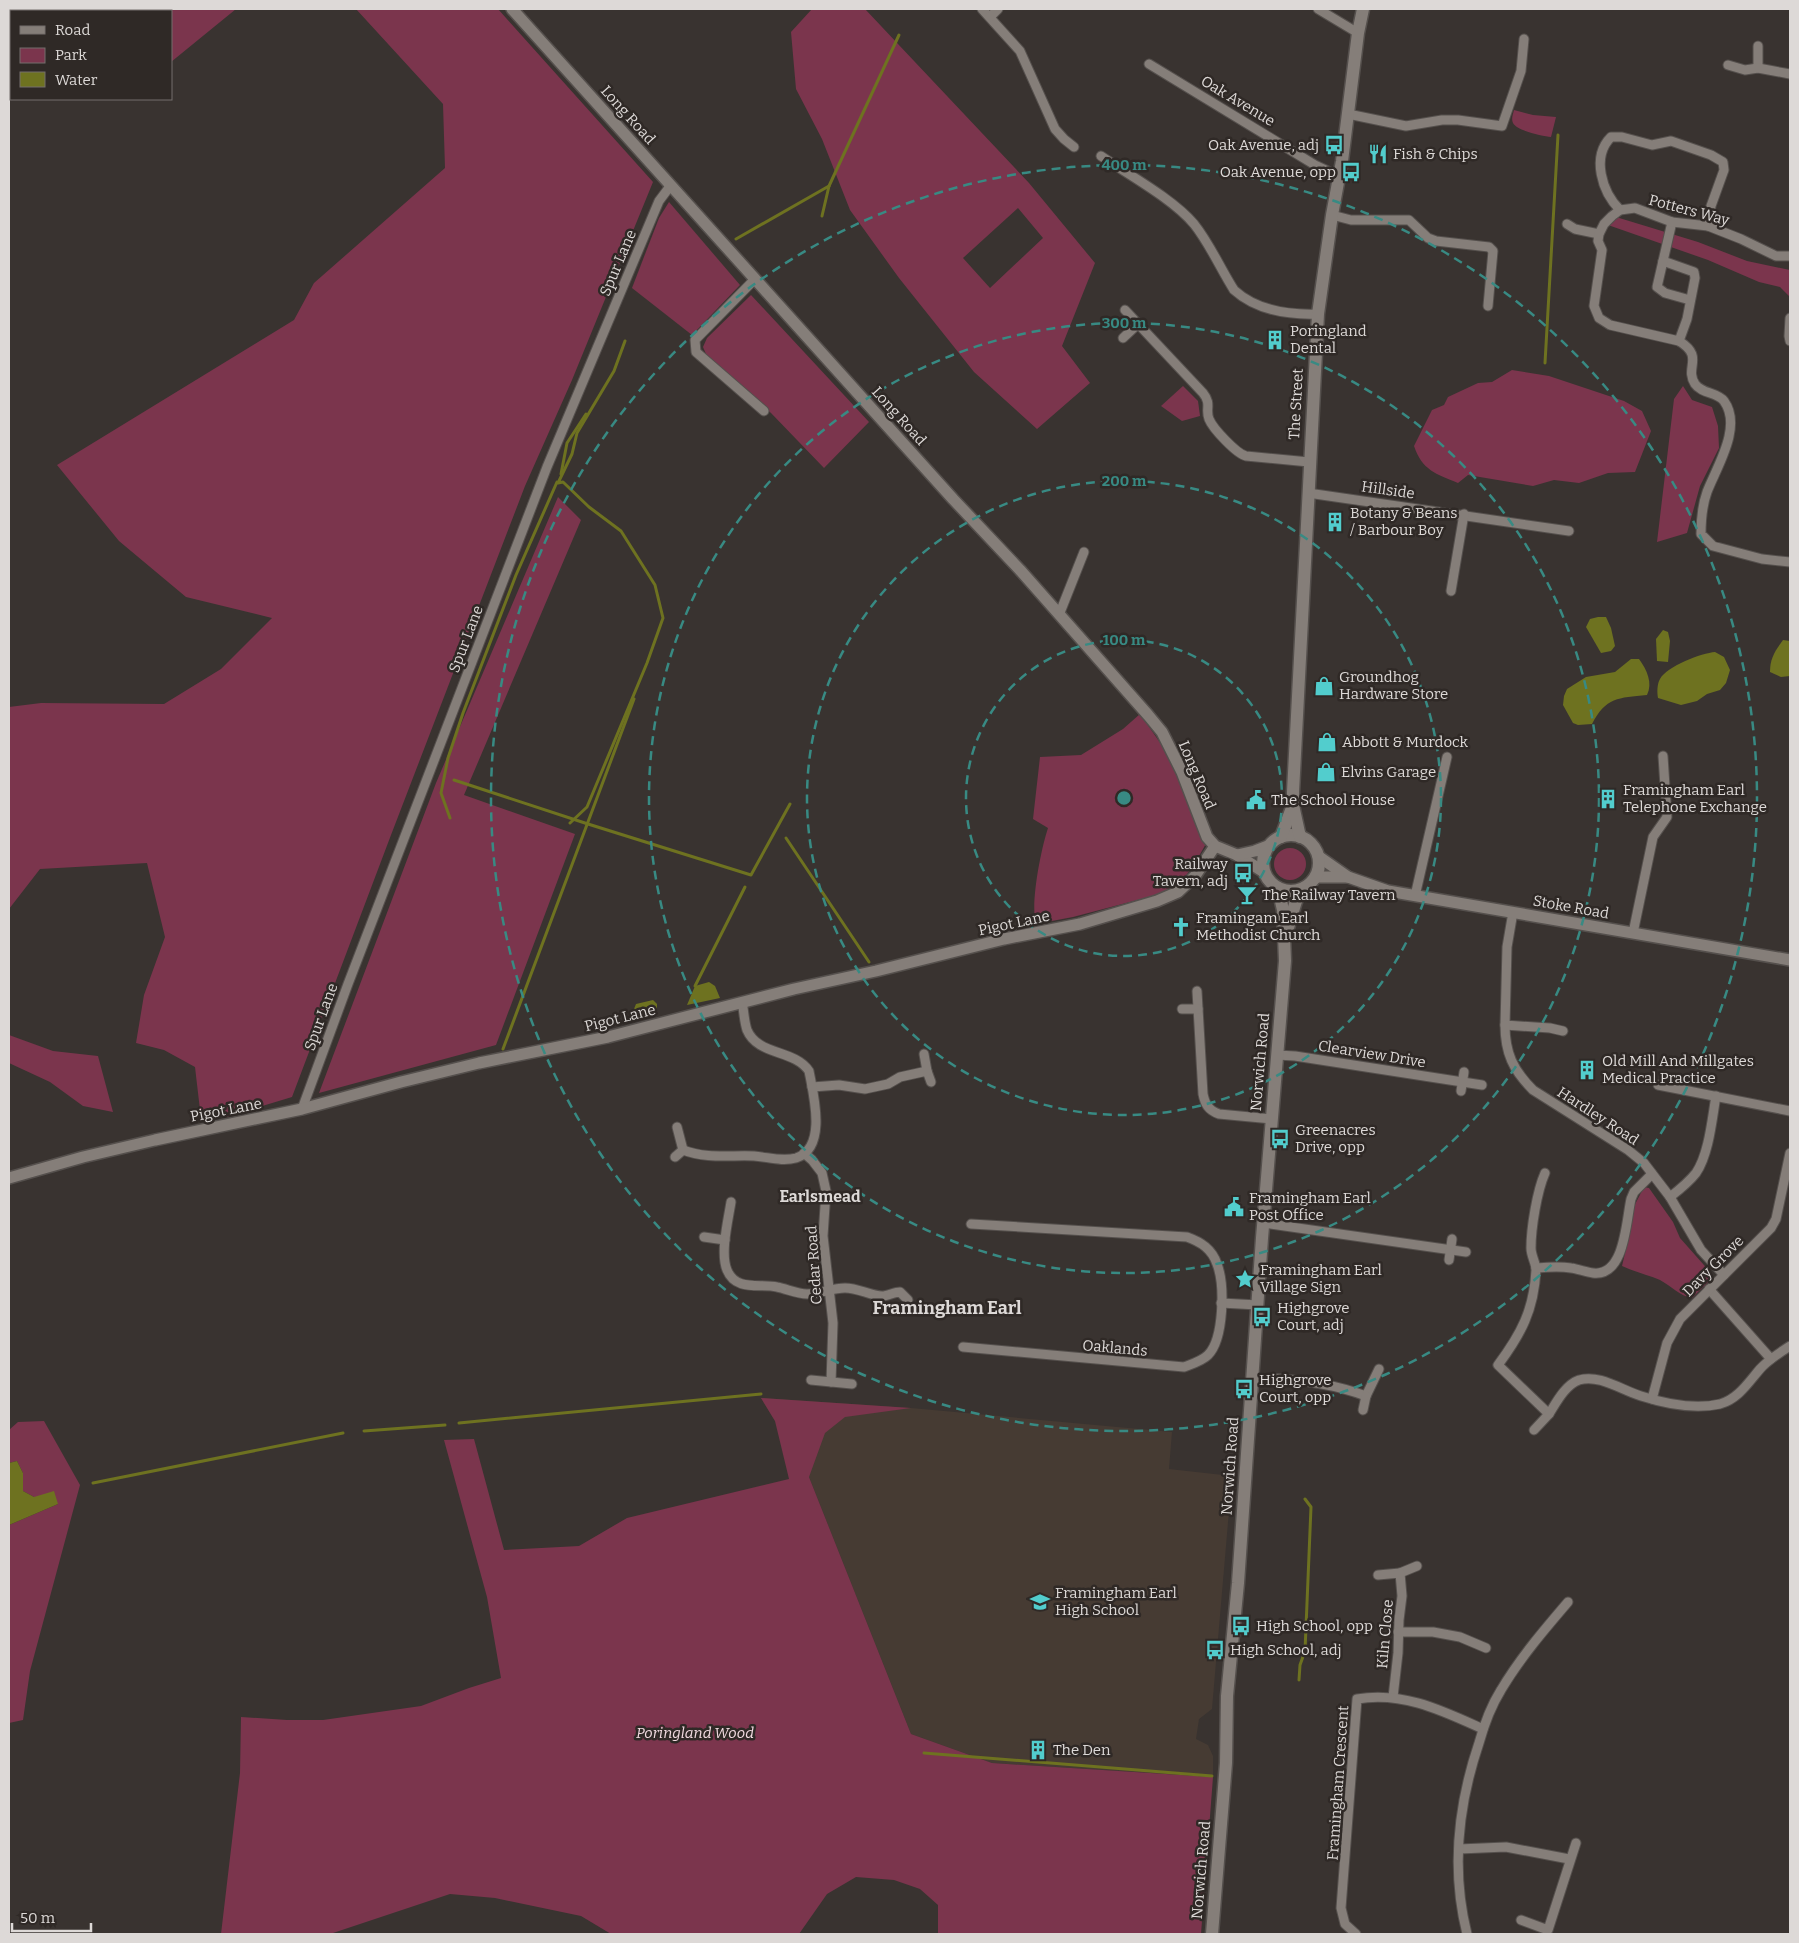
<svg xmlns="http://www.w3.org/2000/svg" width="1799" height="1943" viewBox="0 0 1799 1943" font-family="Bitter,serif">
<rect width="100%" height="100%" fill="#393330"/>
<polygon fill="#463b33" points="761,1398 911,1408 1172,1432 1169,1469 1232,1476 1212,1709 1199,1719 1196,1739 1208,1745 1213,1756 1213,1777 992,1763 911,1734 809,1477"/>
<g fill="#7b354d" fill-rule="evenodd">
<polygon points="147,9 236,9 171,62 171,11 147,11"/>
<polygon points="356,9 498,9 653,182 572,380 525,486 391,835 292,1097 226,1117 200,1110 195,1067 164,1050 136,1043 144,995 165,937 147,863 40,869 9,909 9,707 41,703 164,704 221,669 272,618 186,597 119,541 57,465 294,320 314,283 445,168 443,104"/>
<path d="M 812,9 L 865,9 L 1029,183 L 1095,263 L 1062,346 L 1090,383 L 1037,429 L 974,372 L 899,278 L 850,210 L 822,139 L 796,89 L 791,32 ZM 1018,208 L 1043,238 L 990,288 L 963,258 Z"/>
<path d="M 1514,110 L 1533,115 L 1556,117 L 1551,137 C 1543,136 1517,131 1513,123 C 1511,119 1513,114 1514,110 Z"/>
<polygon points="669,202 740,285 692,335 632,288 659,218"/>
<polygon points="1616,217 1698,242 1747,261 1790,270 1790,297 1780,287 1759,282 1708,260 1608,225"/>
<polygon points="751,295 869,422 824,468 771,413 706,354 703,347 707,338"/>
<path d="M 1512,370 L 1549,376 L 1624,401 L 1642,411 L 1651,431 L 1635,472 L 1608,473 L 1579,483 L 1554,480 L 1533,486 L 1468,475 L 1458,483 C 1436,474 1422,470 1414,446 L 1432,410 L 1444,405 L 1448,397 L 1478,383 L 1492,382 Z"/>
<polygon points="1183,386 1198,401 1200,416 1182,421 1161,406"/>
<polygon points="1683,386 1692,400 1712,407 1718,426 1719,448 1700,486 1687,533 1657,542 1674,399"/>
<polygon points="558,497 581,520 464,795 575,834 496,1045 319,1093 436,783"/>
<path d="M 1140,714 L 1168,754 L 1207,842 L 1195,863 L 1182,881 L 1168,892 L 1073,917 L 1036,924 C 1030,904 1041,849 1048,828 L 1033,819 L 1040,757 L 1081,755 L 1123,729 Z"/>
<circle cx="1290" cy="864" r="16"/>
<polygon points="9,1035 53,1051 98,1056 113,1112 83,1106 50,1082 9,1063"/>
<path d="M 1644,1187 L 1649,1188 L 1673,1222 L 1680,1238 L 1711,1273 L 1709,1281 L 1692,1298 C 1680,1296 1671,1286 1660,1280 C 1648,1275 1635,1272 1622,1266 L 1630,1232 L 1631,1212 Z"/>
<polygon points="761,1398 911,1408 845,1417 825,1433 809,1477 911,1734 992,1763 1213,1777 1201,1934 938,1934 938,1905 920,1889 894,1880 856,1877 827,1894 799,1934 611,1934 581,1916 495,1898 450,1894 330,1934 221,1934 240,1773 241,1717 287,1720 323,1720 421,1706 469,1688 501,1678 487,1597 444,1440 474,1439 504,1550 579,1546 627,1518 789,1479 775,1421"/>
<polygon points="44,1421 80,1485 30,1671 23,1720 9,1723 9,1525 58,1504 34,1497 23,1491 23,1473 17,1461 9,1463 9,1430 18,1422"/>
</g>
<g fill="#6e7220">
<polygon points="1598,617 1606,617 1611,628 1615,646 1611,651 1601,653 1586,627 1590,619"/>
<polygon points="1663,630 1668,632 1670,641 1668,662 1657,661 1656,639"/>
<path d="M 1783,640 L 1790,641 L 1790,676 L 1781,677 L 1770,672 C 1770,658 1775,651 1783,640 Z"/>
<path d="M 1715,652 L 1724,657 L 1730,670 L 1726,683 L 1720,690 L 1707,694 L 1697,701 L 1681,705 L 1658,698 C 1657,692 1657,684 1660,679 C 1667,666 1702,653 1715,652 Z"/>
<path d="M 1631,659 L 1639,659 C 1647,670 1653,683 1647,695 C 1618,698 1606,697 1592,724 L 1578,725 L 1573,723 L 1563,705 L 1564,696 L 1567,689 L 1586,677 L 1615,672 Z"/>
<polygon points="709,982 715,986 720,998 687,1005 695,986"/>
<polygon points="653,1000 657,1004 657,1012 641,1015 634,1009 636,1004"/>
<polygon points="17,1461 23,1473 23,1491 34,1497 54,1491 58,1504 9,1525 9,1463"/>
</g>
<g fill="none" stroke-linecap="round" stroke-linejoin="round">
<g stroke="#6e7220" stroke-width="3">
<polyline points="822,216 829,186 899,35"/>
<polyline points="736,239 829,186"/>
<polyline points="1545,363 1558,135"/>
<polyline points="561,474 567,443 586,414"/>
<polyline points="454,780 588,824 751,875 790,804"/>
<polyline points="450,818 441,793 448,758 463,713 516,575 557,482"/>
<polyline points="570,823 587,807 647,663 663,618 655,585 621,531 589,507 563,482 558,483 572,454 577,433 614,371 625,341"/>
<polyline points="786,838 869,962"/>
<polyline points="695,986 745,887"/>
<polyline points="503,1049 634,699"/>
<polyline points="459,1423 761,1394"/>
<polyline points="364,1431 445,1425"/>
<polyline points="93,1483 343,1433"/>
<polyline points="1299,1680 1300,1665 1305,1651 1311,1507 1305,1499"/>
<polyline points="924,1753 1212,1776"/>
</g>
<defs>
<g id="minor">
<polyline points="982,9 1020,51 1055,129 1064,139 1074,147"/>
<polyline points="1318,9 1358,33"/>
<polyline points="990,17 998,9"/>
<polyline points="1758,46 1758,68"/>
<polyline points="1149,64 1315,165 1330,172 1339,174"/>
<polyline points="1728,65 1745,70 1758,68 1790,74"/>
<polyline points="1348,114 1406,126 1442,120 1458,120 1502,126 1521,71 1524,39"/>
<path d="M 1101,156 C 1129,175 1173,199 1194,224 C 1210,244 1220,268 1234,290 C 1256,310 1289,315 1318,314"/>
<path d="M 1620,210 C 1602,192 1591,157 1611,137 L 1622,137 L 1652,145 L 1671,141 L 1711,155 L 1723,162 L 1724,170 L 1711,206 L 1708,226"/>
<polyline points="1332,215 1351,220 1409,220 1428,238 1436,241 1489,247 1493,251 1488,306"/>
<polyline points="1672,222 1663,261 1694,272 1695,278 1687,319 1679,341"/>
<polyline points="1567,224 1575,229 1599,234"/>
<path d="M 1790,256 L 1776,256 L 1741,239 L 1708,226 L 1672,222 L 1635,208 L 1620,210 L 1612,216 L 1604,224 L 1599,234 L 1598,241 L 1602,250 L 1594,306 L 1599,318 L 1610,325 L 1679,341 C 1705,357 1684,367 1695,384 C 1702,394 1717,392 1724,401 C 1743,427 1716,468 1707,492 C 1702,506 1701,519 1701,534 L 1713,546 L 1762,559 L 1790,562"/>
<polyline points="1663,261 1657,287 1665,293 1690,300"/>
<polyline points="755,279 695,340 696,352 764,411"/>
<path d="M 1125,310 L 1203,393 C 1212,404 1205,409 1209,419 C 1213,429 1237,454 1246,456 L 1309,462"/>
<polyline points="1790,318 1789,336 1790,341"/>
<polyline points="1123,338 1138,324"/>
<polyline points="1308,493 1569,531"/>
<polyline points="1451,591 1464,514"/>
<polyline points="1059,615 1084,552"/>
<polyline points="1415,896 1447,757"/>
<polyline points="1513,912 1507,947 1505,1025 1550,1028 1563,1031"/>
<polyline points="1633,933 1653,837 1667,817 1663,756"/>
<path d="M 1197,991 L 1203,1094 C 1205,1104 1208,1110 1219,1114 L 1272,1119"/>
<polyline points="1182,1009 1198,1009"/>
<path d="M 1505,1025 C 1505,1053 1513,1070 1533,1090 L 1628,1150 L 1644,1163 L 1670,1197 L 1701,1250 L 1724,1275"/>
<polyline points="1277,1055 1295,1056 1482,1085"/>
<polyline points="927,1071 931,1082"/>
<polyline points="1658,1085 1790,1111"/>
<polyline points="812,1087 839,1085 865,1089 888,1084 900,1077 927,1071 924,1054"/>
<polyline points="1461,1091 1464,1072"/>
<polyline points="302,1109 348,984 547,467 659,201 671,185"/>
<polyline points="677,1127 683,1150"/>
<polyline points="804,1153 812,1160 822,1173 826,1191 823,1236 833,1323 831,1382"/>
<path d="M 675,1157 L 683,1150 C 706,1159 730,1155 754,1156 C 768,1157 782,1162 796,1158 C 828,1148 813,1093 809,1071 C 794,1049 758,1056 747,1030 C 744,1021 744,1011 742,1002"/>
<path d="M 1545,1173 C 1537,1191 1531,1228 1531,1248 C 1531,1256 1536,1263 1536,1270 C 1534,1310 1521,1334 1498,1365 L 1549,1414 C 1556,1403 1565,1385 1579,1380 C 1600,1374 1621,1390 1641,1396 C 1666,1404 1694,1410 1720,1404 C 1738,1399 1748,1383 1760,1369 C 1768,1360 1779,1353 1790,1346"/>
<path d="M 1670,1197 C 1679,1190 1689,1182 1696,1173 C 1709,1154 1712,1119 1716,1096"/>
<path d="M 731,1202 C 728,1221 720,1253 727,1270 C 736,1292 760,1283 777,1287 C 787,1289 797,1294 807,1294 C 820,1294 832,1288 845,1288 C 858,1288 869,1295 882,1296 C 888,1296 894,1292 900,1292 L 908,1300"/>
<polyline points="1263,1223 1466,1252"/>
<polyline points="704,1237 725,1240"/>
<polyline points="1449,1260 1452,1239"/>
<path d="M 1536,1268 C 1548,1267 1559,1266 1571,1268 C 1578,1269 1586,1272 1593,1273 C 1625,1277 1626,1221 1631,1199 L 1634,1192 L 1652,1174"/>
<polyline points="1709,1289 1771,1359"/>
<polyline points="1221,1303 1258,1305"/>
<path d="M 963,1347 L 1184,1367 C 1192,1364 1202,1361 1208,1355 C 1224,1339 1225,1285 1217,1264 C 1212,1249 1201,1242 1187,1237 L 971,1224"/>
<path d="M 1253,1378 C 1291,1378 1330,1383 1366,1396 L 1379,1369"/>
<polyline points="811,1380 852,1384"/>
<polyline points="1652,1399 1667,1343 1680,1319 1771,1228 1776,1219 1790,1153"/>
<polyline points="1363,1410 1366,1396"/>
<polyline points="1534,1430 1549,1414"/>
<polyline points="1400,1573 1417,1566"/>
<polyline points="1378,1575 1400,1573 1402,1596 1399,1620 1398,1653 1393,1697"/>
<polyline points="1398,1632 1433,1632 1460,1637 1486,1648"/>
<polyline points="1459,1849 1506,1847 1569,1859"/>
<polyline points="1521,1920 1548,1930 1576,1843"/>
<path d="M 1356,1934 L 1345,1924 L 1341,1908 L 1357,1699 C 1403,1691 1443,1711 1483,1729"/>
<path d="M 1467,1934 C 1451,1870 1458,1805 1479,1743 C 1484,1725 1491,1706 1501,1690 C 1520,1658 1544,1630 1568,1602"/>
</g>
<g id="tertiary">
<polyline points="512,9 953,499 1020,570 1148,715 1162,732 1182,772 1207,837 1215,846 1237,855 1264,872"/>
<polyline points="1237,855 1255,851 1268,846"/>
<polyline points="1318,856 1348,877 1388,891 1790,960"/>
<polyline points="1315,877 1348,877"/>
<polyline points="9,1178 83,1157 155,1140 302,1109 401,1082 479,1063 608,1037 794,989 876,971 1004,939 1080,924 1157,901 1178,892 1195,876 1215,846"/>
</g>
<g id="secondary">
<circle cx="1291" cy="863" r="28"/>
<polyline points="1281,837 1293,805"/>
<polyline points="1300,837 1293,805 1293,792 1318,314 1332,215 1342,161 1358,33 1363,9"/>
<polyline points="1287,931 1296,901 1304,888"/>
<polyline points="1212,1934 1226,1763 1227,1696 1238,1583 1262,1238 1285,961 1283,910 1278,888"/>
</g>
</defs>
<use href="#minor" stroke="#55504d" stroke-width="11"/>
<use href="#tertiary" stroke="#55504d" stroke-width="14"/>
<use href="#secondary" stroke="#55504d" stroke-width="15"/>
<use href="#minor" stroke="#857e79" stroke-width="9"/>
<use href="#tertiary" stroke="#857e79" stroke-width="11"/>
<use href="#secondary" stroke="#857e79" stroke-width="12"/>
</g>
<g fill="none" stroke="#388a83" stroke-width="2.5" stroke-dasharray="9 6">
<circle cx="1124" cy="798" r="158"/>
<circle cx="1124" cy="798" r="317"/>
<circle cx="1124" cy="798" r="475"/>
<circle cx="1124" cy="798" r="633"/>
</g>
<defs>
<symbol id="bus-bare" viewBox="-9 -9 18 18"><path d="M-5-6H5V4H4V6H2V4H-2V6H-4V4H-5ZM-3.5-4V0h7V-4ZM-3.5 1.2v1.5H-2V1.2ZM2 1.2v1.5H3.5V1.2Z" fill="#52cdcd" stroke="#2f2926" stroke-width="2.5" paint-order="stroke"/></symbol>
<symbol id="restaurant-bare" viewBox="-9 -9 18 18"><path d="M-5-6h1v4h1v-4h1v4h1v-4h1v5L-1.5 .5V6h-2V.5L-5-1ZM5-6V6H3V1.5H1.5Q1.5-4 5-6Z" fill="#52cdcd" stroke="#2f2926" stroke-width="2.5" paint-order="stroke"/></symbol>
<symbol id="building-bare" viewBox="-9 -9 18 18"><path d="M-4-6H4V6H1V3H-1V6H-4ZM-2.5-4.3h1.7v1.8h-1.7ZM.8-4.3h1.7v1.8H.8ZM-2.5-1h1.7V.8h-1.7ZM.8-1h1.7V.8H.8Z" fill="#52cdcd" stroke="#2f2926" stroke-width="2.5" paint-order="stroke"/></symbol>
<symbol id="shop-bare" viewBox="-9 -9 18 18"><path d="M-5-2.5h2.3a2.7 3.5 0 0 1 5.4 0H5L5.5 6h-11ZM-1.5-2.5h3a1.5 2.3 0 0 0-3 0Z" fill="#52cdcd" stroke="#2f2926" stroke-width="2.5" paint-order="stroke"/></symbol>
<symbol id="civic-bare" viewBox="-9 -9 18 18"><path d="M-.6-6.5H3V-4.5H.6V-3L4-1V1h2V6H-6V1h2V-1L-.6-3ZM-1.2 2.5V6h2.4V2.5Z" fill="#52cdcd" stroke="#2f2926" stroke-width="2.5" paint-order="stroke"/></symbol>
<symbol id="bar-bare" viewBox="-9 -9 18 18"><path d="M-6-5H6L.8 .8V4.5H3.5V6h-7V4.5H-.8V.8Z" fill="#52cdcd" stroke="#2f2926" stroke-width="2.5" paint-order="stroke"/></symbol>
<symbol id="church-bare" viewBox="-9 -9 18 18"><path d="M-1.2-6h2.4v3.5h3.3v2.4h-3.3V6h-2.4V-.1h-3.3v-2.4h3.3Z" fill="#52cdcd" stroke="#2f2926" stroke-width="2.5" paint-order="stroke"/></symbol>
<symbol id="sight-bare" viewBox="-9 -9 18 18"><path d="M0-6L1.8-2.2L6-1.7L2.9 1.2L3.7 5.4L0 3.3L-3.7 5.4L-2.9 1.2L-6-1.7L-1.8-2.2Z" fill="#52cdcd" stroke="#2f2926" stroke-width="2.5" paint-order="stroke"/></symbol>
<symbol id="school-bare" viewBox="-9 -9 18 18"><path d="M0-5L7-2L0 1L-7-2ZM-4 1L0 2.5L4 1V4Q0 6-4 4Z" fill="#52cdcd" stroke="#2f2926" stroke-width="2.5" paint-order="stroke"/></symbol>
</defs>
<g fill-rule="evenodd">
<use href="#bus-bare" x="1320" y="131" width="28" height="28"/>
<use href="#restaurant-bare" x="1364" y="140" width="28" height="28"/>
<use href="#bus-bare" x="1337" y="158" width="28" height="28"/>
<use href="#building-bare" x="1261" y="326" width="28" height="28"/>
<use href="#building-bare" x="1321" y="508" width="28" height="28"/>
<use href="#shop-bare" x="1310" y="672" width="28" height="28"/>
<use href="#shop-bare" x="1313" y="728" width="28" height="28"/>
<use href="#shop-bare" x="1312" y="758" width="28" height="28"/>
<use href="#building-bare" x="1594" y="785" width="28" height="28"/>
<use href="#civic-bare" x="1242" y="786" width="28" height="28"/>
<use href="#bus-bare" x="1229" y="859" width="28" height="28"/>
<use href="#bar-bare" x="1233" y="881" width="28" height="28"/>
<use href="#church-bare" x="1167" y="913" width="28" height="28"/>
<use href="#building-bare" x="1573" y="1056" width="28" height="28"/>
<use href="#bus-bare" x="1266" y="1125" width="28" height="28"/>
<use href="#civic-bare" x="1220" y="1193" width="28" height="28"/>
<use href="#sight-bare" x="1231" y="1265" width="28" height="28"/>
<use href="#bus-bare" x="1248" y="1303" width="28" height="28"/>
<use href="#bus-bare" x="1230" y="1375" width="28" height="28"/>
<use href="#school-bare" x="1026" y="1588" width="28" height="28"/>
<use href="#bus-bare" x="1227" y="1612" width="28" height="28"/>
<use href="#bus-bare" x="1201" y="1636" width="28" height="28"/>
<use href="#building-bare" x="1024" y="1736" width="28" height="28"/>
</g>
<g text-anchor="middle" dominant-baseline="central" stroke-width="5" stroke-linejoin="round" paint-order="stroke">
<g font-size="15" fill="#ddd9d7" stroke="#2f2926">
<text transform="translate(1238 101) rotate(31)">Oak Avenue</text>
<text transform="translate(628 115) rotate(48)">Long Road</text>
<text transform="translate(1689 210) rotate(15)">Potters Way</text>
<text transform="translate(618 263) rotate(-67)">Spur Lane</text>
<text transform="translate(1296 404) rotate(-87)">The Street</text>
<text transform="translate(899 416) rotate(48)">Long Road</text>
<text transform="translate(1388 490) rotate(8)">Hillside</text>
<text transform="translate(466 639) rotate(-69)">Spur Lane</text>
<text transform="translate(1197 775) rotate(67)">Long Road</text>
<text transform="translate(1571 907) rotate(10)">Stoke Road</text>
<text transform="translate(1014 923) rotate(-12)">Pigot Lane</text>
<text transform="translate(321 1017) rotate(-70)">Spur Lane</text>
<text transform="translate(620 1018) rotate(-14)">Pigot Lane</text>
<text transform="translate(1372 1054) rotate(9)">Clearview Drive</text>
<text transform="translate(1260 1062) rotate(-85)">Norwich Road</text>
<text transform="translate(226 1110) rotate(-11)">Pigot Lane</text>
<text transform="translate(1598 1116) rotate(33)">Hardley Road</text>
<text transform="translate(814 1265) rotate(-94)">Cedar Road</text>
<text transform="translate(1713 1266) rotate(-45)">Davy Grove</text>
<text transform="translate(1115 1348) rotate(5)">Oaklands</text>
<text transform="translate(1230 1466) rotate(-86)">Norwich Road</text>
<text transform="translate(1385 1634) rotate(-85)">Kiln Close</text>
<text transform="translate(1338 1783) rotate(-86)">Framingham Crescent</text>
<text transform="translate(1201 1870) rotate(-85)">Norwich Road</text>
</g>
<g font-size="15" fill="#ddd9d7" stroke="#2f2926" text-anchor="start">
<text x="1319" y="145" text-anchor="end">Oak Avenue, adj</text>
<text x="1393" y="154">Fish &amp; Chips</text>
<text x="1336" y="172" text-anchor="end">Oak Avenue, opp</text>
<text x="1290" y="331">Poringland<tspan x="1290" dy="17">Dental</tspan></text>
<text x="1350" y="513">Botany &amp; Beans<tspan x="1350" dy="17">/ Barbour Boy</tspan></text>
<text x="1339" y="677">Groundhog<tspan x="1339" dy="17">Hardware Store</tspan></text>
<text x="1342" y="742">Abbott &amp; Murdock</text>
<text x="1341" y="772">Elvins Garage</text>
<text x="1623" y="790">Framingham Earl<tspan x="1623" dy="17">Telephone Exchange</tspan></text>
<text x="1271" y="800">The School House</text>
<text x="1228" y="864" text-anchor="end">Railway<tspan x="1228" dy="17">Tavern, adj</tspan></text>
<text x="1262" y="895">The Railway Tavern</text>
<text x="1196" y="918">Framingam Earl<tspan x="1196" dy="17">Methodist Church</tspan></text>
<text x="1602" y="1061">Old Mill And Millgates<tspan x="1602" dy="17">Medical Practice</tspan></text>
<text x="1295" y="1130">Greenacres<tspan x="1295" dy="17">Drive, opp</tspan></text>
<text x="1249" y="1198">Framingham Earl<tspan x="1249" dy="17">Post Office</tspan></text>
<text x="1260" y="1270">Framingham Earl<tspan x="1260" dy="17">Village Sign</tspan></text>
<text x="1277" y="1308">Highgrove<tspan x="1277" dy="17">Court, adj</tspan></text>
<text x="1259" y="1380">Highgrove<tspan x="1259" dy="17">Court, opp</tspan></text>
<text x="1055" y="1593">Framingham Earl<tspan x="1055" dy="17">High School</tspan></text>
<text x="1256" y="1626">High School, opp</text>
<text x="1230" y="1650">High School, adj</text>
<text x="1053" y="1750">The Den</text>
</g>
<g font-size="15" font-style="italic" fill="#f2dbe1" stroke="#2f2926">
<text x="695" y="1733">Poringland Wood</text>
</g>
<g font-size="16" font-weight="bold" fill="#ddd9d7" stroke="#2f2926">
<text x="820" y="1196">Earlsmead</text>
</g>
<g font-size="18" font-weight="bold" fill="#ddd9d7" stroke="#2f2926">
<text x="947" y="1308">Framingham Earl</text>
</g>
</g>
<circle cx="1124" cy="798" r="8" fill="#388a83" stroke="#2f2926" stroke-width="2.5"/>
<g font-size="15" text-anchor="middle" font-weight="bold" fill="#388a83" stroke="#2f2926" stroke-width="5" stroke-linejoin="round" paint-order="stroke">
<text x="1124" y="170">400 m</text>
<text x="1124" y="328">300 m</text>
<text x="1124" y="486">200 m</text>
<text x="1124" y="645">100 m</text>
</g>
<rect width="1799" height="1943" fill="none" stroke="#ddd9d7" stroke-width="20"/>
<rect x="10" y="10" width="162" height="90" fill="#2f2926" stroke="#756f6d"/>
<rect x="20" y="26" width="25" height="8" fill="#857e79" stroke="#756f6d"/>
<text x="55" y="35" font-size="15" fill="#ddd9d7">Road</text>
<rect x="20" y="48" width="25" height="15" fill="#7b354d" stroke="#756f6d"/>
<text x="55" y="60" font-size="15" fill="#ddd9d7">Park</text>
<rect x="20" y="72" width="25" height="15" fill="#6e7220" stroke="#756f6d"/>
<text x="55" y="85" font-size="15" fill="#ddd9d7">Water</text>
<path d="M12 1923v8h79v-8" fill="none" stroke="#ddd9d7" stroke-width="2.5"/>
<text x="20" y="1923" font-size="15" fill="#ddd9d7" stroke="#2f2926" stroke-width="4" paint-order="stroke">50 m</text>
</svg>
